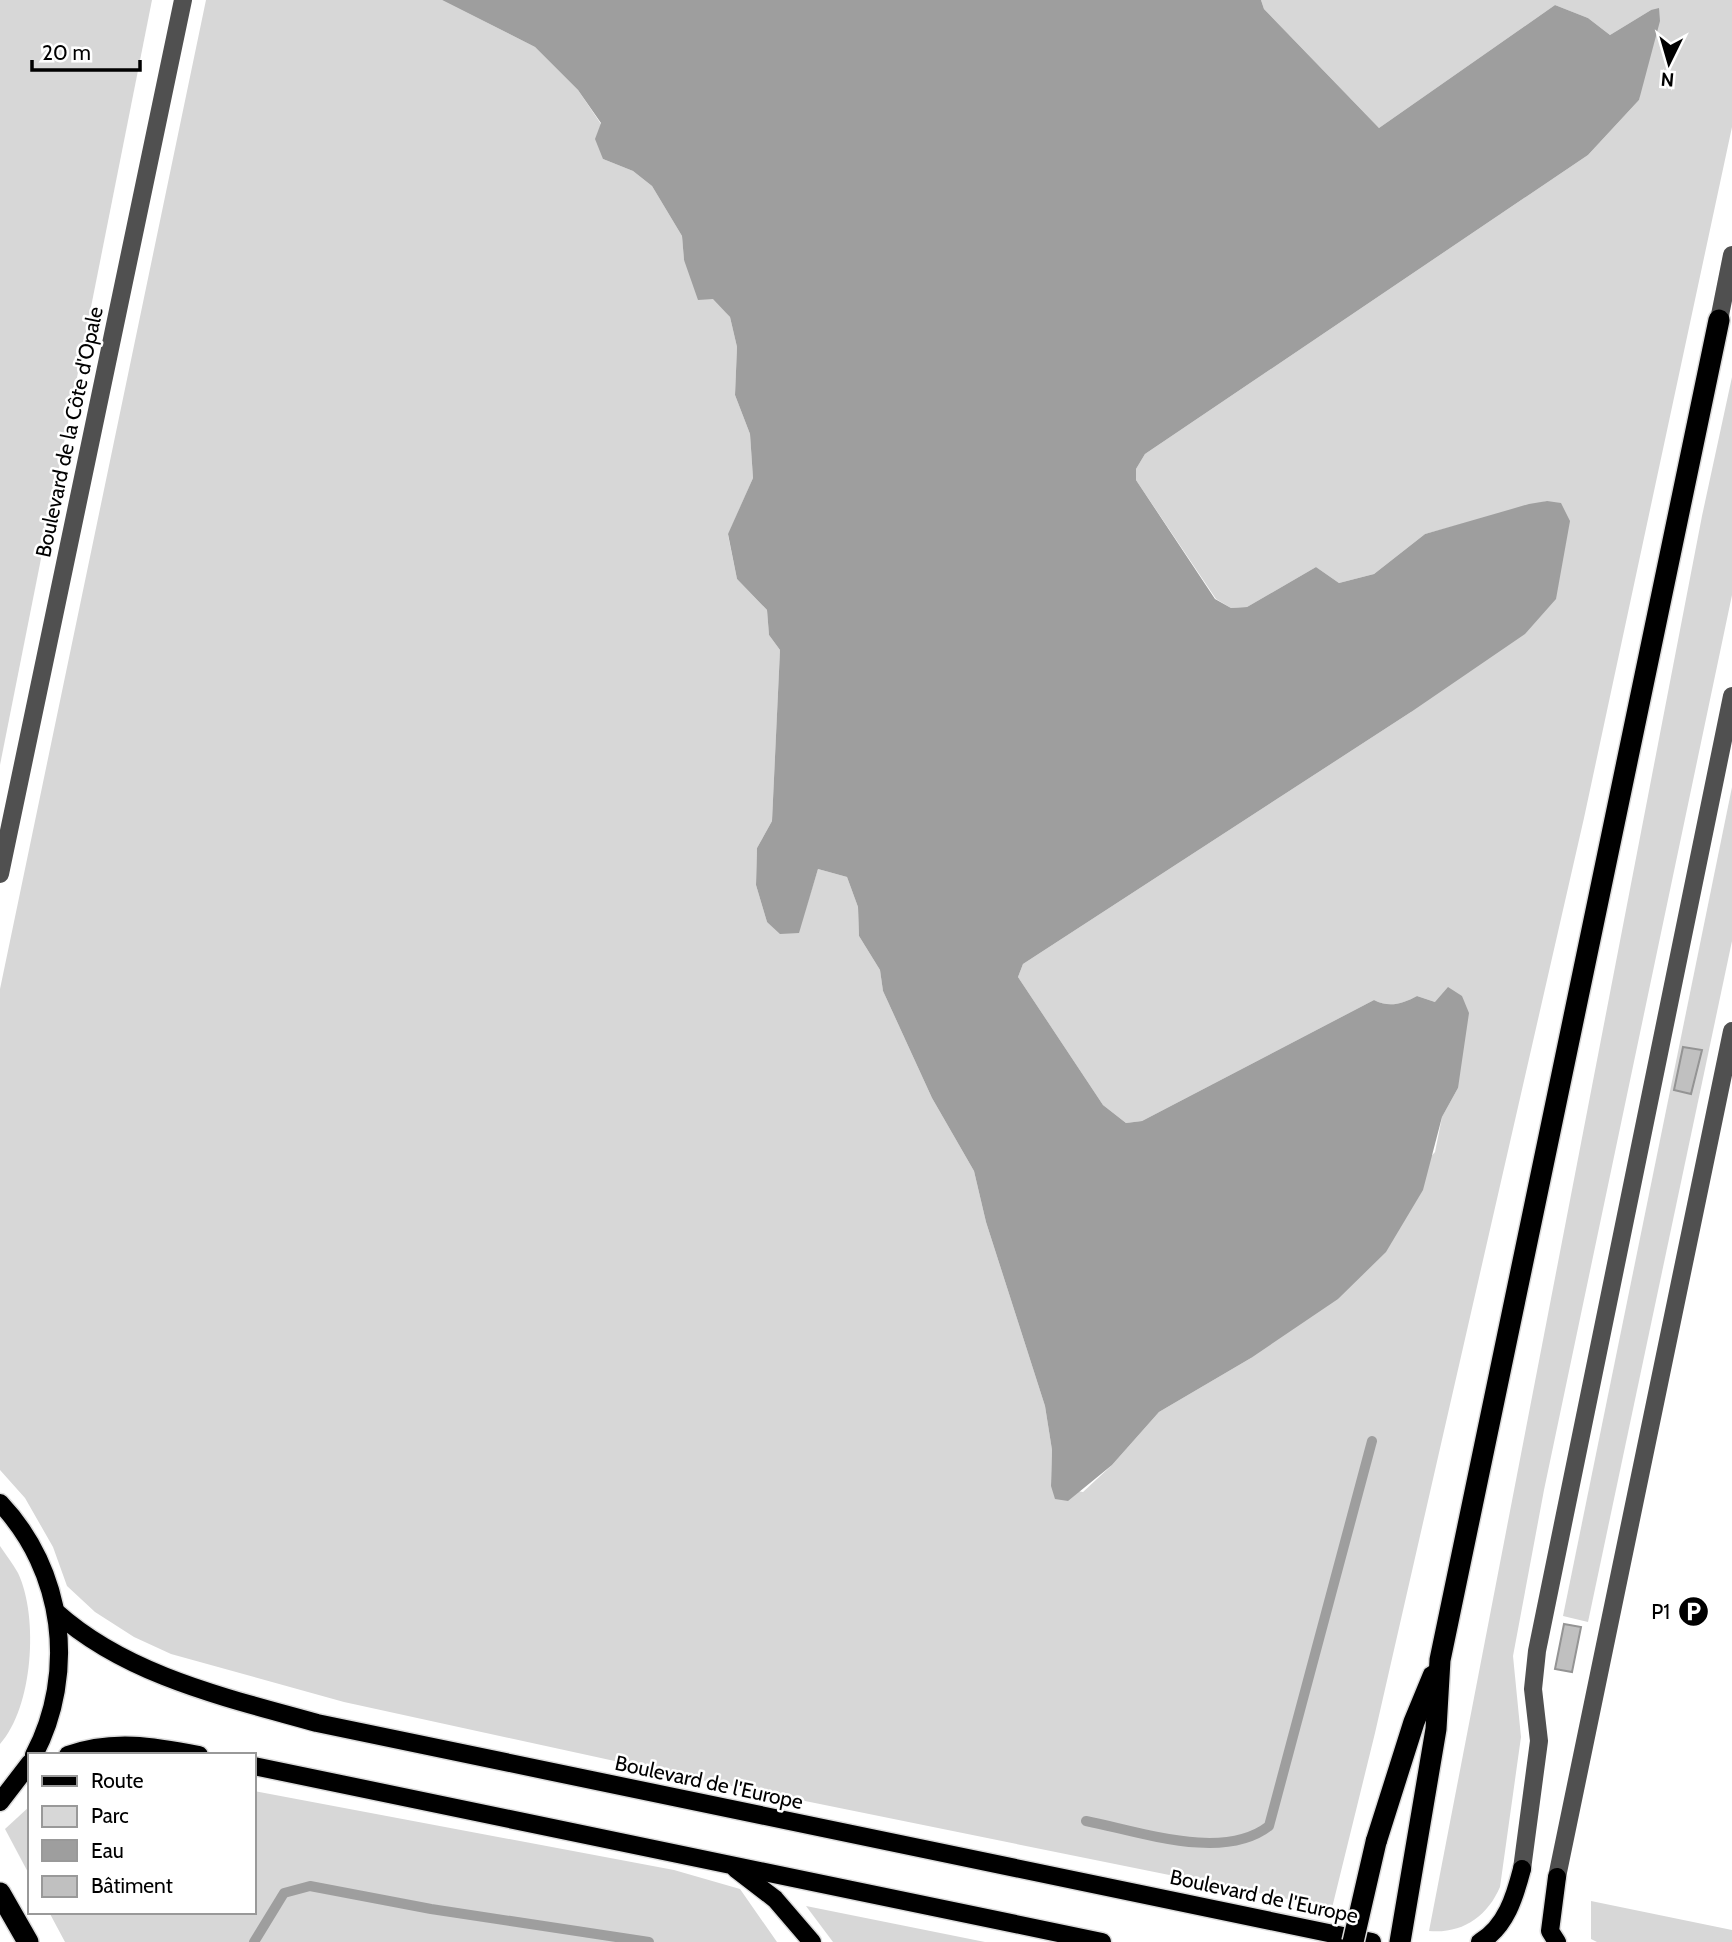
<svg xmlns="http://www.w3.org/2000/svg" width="1732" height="1942" viewBox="0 0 1732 1942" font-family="Cabin,sans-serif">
<rect width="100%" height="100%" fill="#fff"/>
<g fill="#d7d7d7">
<polygon points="0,0 152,0 0,765"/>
<path d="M 206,0 L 442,0 L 535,47 L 578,90 L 601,124 L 603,159 L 633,171 L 652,186 L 682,236 L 684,260 L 730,317 L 737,347 L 735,395 L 750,434 L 753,478 L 728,535 L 737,579 L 767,610 L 769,635 L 780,650 L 772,821 L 757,848 L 756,885 L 767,922 L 798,933 L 818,869 L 847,877 L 858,907 L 859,936 L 880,970 L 883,991 L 932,1098 L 974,1171 L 986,1222 L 1045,1406 L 1052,1450 L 1051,1486 L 1083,1492 L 1112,1465 L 1159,1412 L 1251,1358 L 1435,1152 L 1442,1117 L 1458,1088 L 1435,1002 L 1417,996 C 1402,1004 1389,1008 1374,1000 L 1142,1121 L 1126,1123 L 1103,1105 L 1018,977 L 1023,964 L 1411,712 L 1547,501 L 1425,534 L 1374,574 L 1339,583 L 1316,567 L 1247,607 L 1231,608 L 1216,599 L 1136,480 L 1136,469 L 1145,454 L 1588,155 L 1639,100 L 1651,10 L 1610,35 L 1588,18 L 1555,5 L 1379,128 L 1264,9 L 1261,0 L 1732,0 L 1732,127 L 1584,818 L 1375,1733 L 1332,1908 L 711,1782 L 344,1702 L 171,1654 L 134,1637 L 95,1612 L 67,1586 L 53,1547 L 25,1498 L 0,1470 L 0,989 Z"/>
<path d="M 1732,377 L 1732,595 L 1544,1490 L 1513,1656 L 1521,1737 L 1500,1887 C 1487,1917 1462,1934 1429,1931 L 1702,516 Z"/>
<polygon points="1732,787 1732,941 1588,1622 1563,1616"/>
<path d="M 0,1546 C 6,1555 13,1564 18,1573 C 39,1617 33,1708 0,1744 Z"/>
<polygon points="254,1791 674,1870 740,1889 777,1942 65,1942 49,1912 254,1912"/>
<polygon points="30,1806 30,1876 5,1829"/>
<polygon points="1591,1901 1732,1930 1732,1942 1597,1942 1591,1939"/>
<polygon points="806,1906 985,1942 833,1942"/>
</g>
<path fill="#9e9e9e" d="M 442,0 L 1261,0 L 1264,9 L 1379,128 L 1555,5 L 1588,18 L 1610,35 L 1651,10 L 1659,8 L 1660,21 L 1639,100 L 1588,155 L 1145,454 L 1136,469 L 1136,480 L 1215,599 L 1231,608 L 1247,607 L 1316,567 L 1339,583 L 1374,574 L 1425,534 L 1529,504 L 1547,501 L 1561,503 L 1570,521 L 1556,599 L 1525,634 L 1411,712 L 1023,964 L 1018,977 L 1103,1105 L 1126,1123 L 1142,1121 L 1374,1000 C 1389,1008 1402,1004 1417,996 L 1435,1002 L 1448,987 L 1462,996 L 1469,1013 L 1458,1088 L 1442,1117 L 1423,1190 L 1386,1252 L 1338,1299 L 1251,1358 L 1159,1412 L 1112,1465 L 1068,1501 L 1055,1499 L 1051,1486 L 1052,1450 L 1045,1406 L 986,1222 L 974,1171 L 932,1098 L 883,991 L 880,970 L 859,936 L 858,907 L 847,877 L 818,869 L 799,933 L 780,934 L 767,922 L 756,885 L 757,848 L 772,821 L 780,650 L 769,635 L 767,610 L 737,579 L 728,534 L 753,478 L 750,434 L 735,395 L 737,347 L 730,317 L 713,299 L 698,300 L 684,260 L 682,236 L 652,186 L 633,171 L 603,159 L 595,139 L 601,123 L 578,90 L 535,47 Z"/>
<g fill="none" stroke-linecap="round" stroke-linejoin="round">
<g stroke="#9e9e9e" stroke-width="10">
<path d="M 1086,1821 C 1138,1831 1223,1862 1269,1826 L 1372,1441"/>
<polyline points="254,1942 284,1893 310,1886 431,1909 649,1942"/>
</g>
</g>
<g fill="#c0c0c0" stroke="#949494" stroke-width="2">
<polygon points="1683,1047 1702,1050 1691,1094 1674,1090"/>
<polygon points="1564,1624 1581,1627 1572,1672 1555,1669"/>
</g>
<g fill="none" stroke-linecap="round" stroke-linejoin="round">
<defs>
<g id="major">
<path d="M 0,1503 C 64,1570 77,1673 34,1755"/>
<path d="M 56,1612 C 127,1676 228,1698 317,1723 L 1372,1942"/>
<path d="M 68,1755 C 112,1739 154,1746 199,1755"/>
<polyline points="254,1766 1102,1942"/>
<polyline points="0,1802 30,1763"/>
<polyline points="736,1869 775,1899 812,1942"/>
<path d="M 1480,1942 C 1506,1927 1515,1896 1522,1869"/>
<polyline points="1557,1942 1550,1931 1557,1877"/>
</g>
<g id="highway">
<polyline points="1376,1842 1414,1722 1433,1676"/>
<polyline points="0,1893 28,1942"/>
<polyline points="1400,1942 1436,1729 1440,1660 1719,320"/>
</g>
</defs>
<use href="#major" stroke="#dbdbdb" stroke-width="21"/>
<use href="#highway" stroke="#dbdbdb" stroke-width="24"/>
<g stroke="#505050" stroke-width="18">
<polyline points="1719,320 1732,255"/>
<polyline points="0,874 183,0"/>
<polyline points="1522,1869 1539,1741 1533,1689 1537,1651 1732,696"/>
<polyline points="1557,1877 1732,1031"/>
</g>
<use href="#major" stroke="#000" stroke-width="18"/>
<use href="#highway" stroke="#000" stroke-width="21"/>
<defs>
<polyline id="highway-bridge" points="1353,1942 1376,1842"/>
</defs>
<use href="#highway-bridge" stroke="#dbdbdb" stroke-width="24" stroke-linecap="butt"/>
<use href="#highway-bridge" stroke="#000" stroke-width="21"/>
</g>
<defs>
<symbol id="parking-disc" viewBox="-11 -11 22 22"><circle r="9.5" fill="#000" stroke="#fff"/><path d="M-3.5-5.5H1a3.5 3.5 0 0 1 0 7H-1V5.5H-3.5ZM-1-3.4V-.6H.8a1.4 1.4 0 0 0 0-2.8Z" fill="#fff"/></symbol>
</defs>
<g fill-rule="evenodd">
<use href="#parking-disc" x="1676" y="1594" width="35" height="35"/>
</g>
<g text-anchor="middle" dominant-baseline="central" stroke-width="5" stroke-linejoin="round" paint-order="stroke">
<g font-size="21" fill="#000" stroke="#fff">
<text transform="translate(69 432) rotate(-78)">Boulevard de la Côte d'Opale</text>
<text transform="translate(709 1782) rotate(12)">Boulevard de l'Europe</text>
<text transform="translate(1264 1896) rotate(12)">Boulevard de l'Europe</text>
</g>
<g font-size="21" fill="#000" stroke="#fff" text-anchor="end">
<text x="1670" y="1611">P1</text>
</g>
</g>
<rect x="28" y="1753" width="228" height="161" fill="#ffffff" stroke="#999999" stroke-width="2"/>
<rect x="42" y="1776" width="35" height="10" fill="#000000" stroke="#999999" stroke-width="2"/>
<text x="91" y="1788" font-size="21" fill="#000000">Route</text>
<rect x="42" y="1806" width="35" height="21" fill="#d7d7d7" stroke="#999999" stroke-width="2"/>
<text x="91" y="1823" font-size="21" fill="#000000">Parc</text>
<rect x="42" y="1840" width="35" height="21" fill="#9e9e9e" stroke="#999999" stroke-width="2"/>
<text x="91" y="1858" font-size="21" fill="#000000">Eau</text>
<rect x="42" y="1876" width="35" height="21" fill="#c0c0c0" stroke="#999999" stroke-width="2"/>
<text x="91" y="1893" font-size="21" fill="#000000">Bâtiment</text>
<g transform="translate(1669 63) rotate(185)" stroke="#ffffff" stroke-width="5" paint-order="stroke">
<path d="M0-5L12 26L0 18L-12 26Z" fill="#000000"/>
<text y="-10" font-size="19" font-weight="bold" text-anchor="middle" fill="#000000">N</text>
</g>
<path d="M32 60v10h108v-10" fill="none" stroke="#000000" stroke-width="3.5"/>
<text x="42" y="60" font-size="21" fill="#000000" stroke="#ffffff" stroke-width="5" paint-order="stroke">20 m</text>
</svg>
